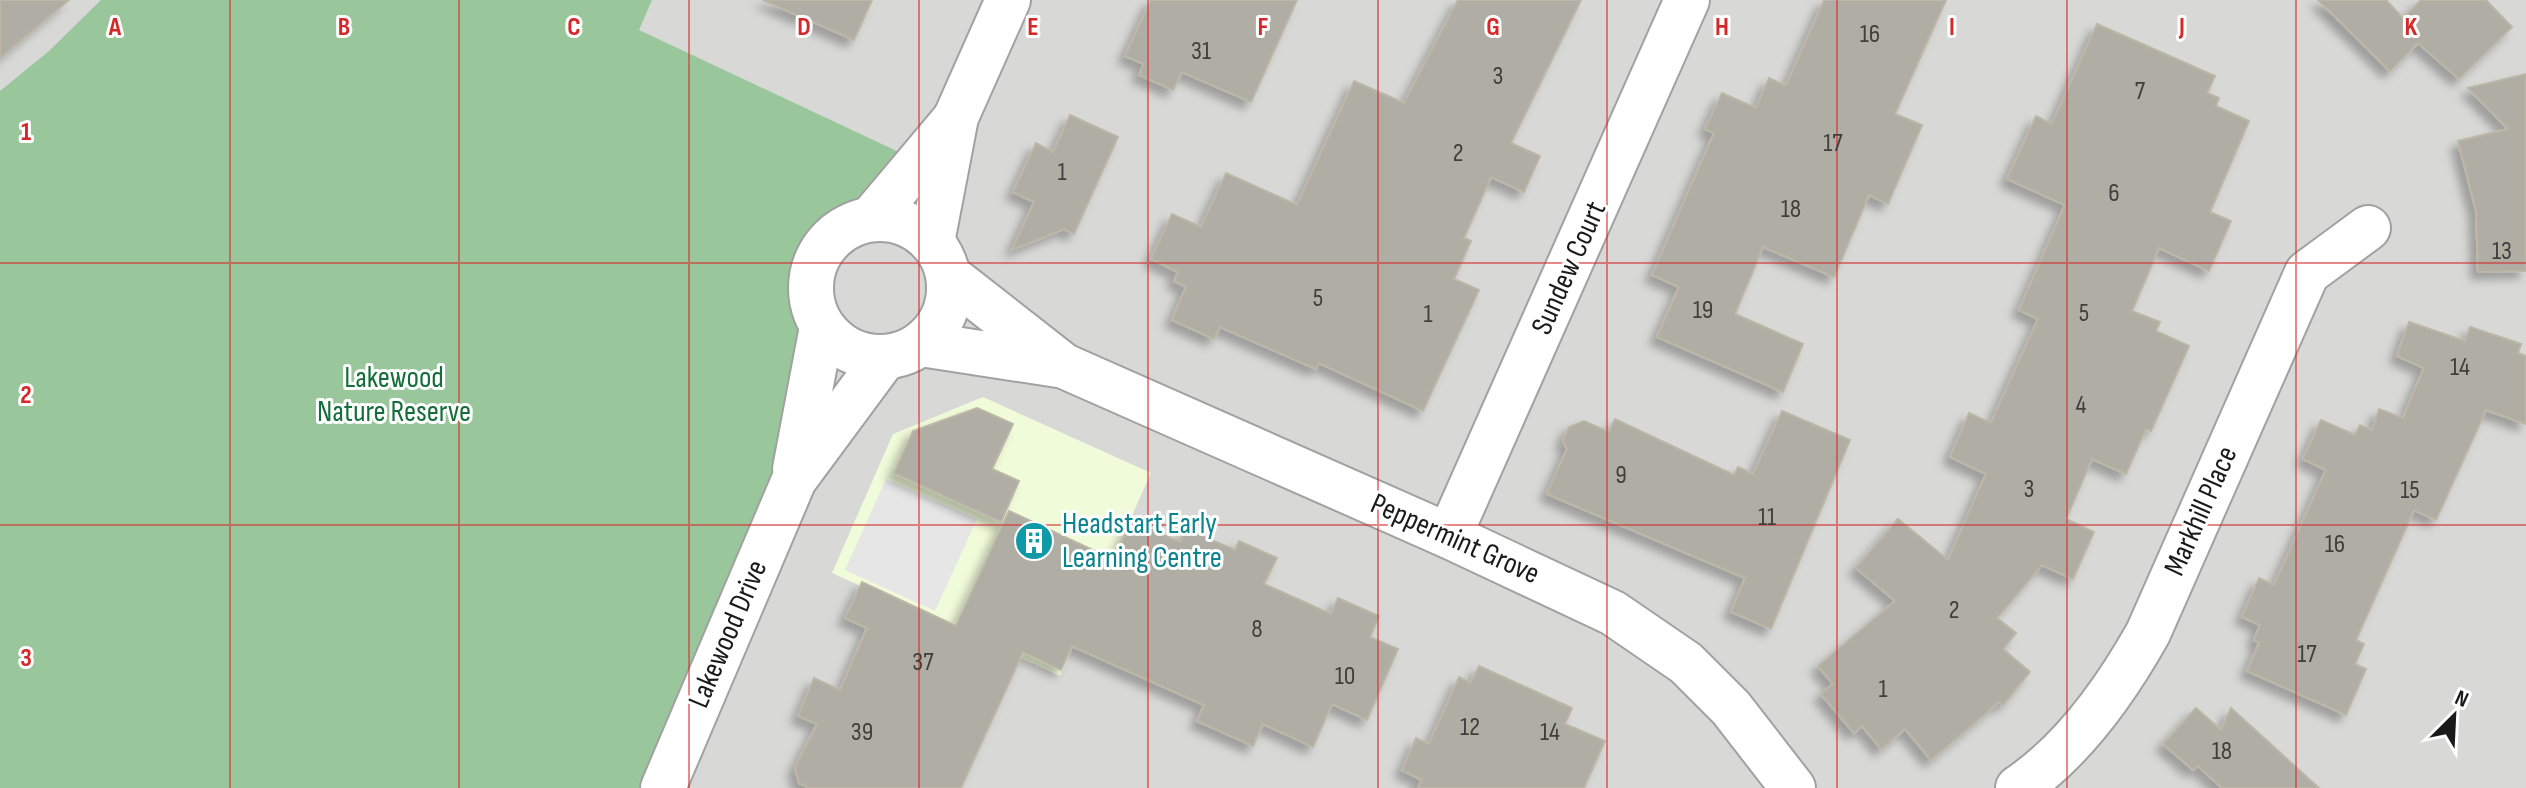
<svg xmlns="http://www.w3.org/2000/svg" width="2526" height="788" viewBox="0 0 2526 788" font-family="'Sofia Sans Condensed',sans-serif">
<defs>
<filter id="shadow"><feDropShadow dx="-7" dy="7" stdDeviation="4" flood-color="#0004"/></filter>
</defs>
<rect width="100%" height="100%" fill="#ebebe1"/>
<rect fill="#d8d8d7" x="0" y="0" width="2526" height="788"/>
<polygon fill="#f0fbda" points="983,397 1151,473 1060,676 832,573 893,434"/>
<path fill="#99c79b" d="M 101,0 L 652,0 L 639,30 L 918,161 C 905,177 891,203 874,214 C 865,220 854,222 845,228 C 808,253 805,288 822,327 L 794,480 L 663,788 L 0,788 L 0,91 L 49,51 Z"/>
<polygon fill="#e6e6e6" points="886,479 977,519 935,611 845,570"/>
<g fill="#b0aea4" stroke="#bbb6a5" stroke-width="2" filter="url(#shadow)">
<polygon points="0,0 69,0 0,58"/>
<polygon points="763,0 872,0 854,40"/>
<polygon points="1151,0 1297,0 1251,102 1182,72 1173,90 1139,75 1144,64 1125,56"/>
<polygon points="1458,0 1581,0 1511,143 1540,156 1524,192 1491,177 1464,238 1471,241 1454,279 1479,290 1423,411 1319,363 1316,369 1220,327 1214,339 1172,320 1186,287 1174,281 1178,272 1151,259 1172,214 1201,227 1226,173 1297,205 1354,81 1404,103"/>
<polygon points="1824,0 1946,0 1895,114 1922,125 1888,204 1869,195 1834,277 1763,247 1735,314 1803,344 1783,392 1657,337 1679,287 1652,275 1714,133 1705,129 1722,93 1756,108 1769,78 1786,86"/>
<polygon points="2318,0 2386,0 2403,18 2421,0 2486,0 2512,27 2459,79 2418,43 2390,71"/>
<polygon points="2097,24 2215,76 2207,93 2219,98 2216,106 2249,121 2210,212 2231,221 2209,271 2159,248 2132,311 2160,322 2156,331 2189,346 2151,431 2146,429 2126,474 2092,459 2066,519 2094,532 2073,579 2042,565 1997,618 2016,633 2003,649 2030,672 2003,705 1999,702 1931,760 1905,729 1881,749 1862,726 1854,733 1821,694 1833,684 1818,666 1895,601 1856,568 1898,519 1948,560 1986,474 1950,457 1969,413 1991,423 2038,319 2019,310 2065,205 2007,179 2036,116 2052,124"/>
<polygon points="2526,74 2526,271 2478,272 2476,211 2458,141 2508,129 2468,88"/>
<polygon points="1070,115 1118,137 1074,234 1064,229 1012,250 1034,202 1013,192 1036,143 1053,152"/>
<polygon points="2409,322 2465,341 2470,327 2521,344 2518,353 2526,356 2526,424 2486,410 2436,520 2414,510 2356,640 2364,644 2355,664 2366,669 2346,715 2247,671 2259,643 2254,640 2260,625 2242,617 2259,578 2274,585 2326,470 2303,459 2321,420 2355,435 2360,425 2372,430 2379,409 2403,418 2424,368 2397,356"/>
<polygon points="977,408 1013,424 992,469 1019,481 1001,522 894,473 913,431"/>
<polygon points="1782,411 1850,440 1771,629 1731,612 1745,578 1547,494 1567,449 1563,441 1569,427 1584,421 1609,432 1615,419 1734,475 1738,467 1753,474"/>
<polygon points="1009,511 1114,560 1131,521 1180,542 1186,529 1235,550 1239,541 1277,558 1264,584 1331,614 1338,598 1379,616 1370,637 1398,649 1367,720 1332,704 1313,747 1263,724 1253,746 1197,721 1204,705 1072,646 1061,670 1023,652 961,788 810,788 799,783 795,768 817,724 798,716 814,678 840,690 867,628 845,618 862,582 956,626"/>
<polygon points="1479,666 1572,708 1565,724 1605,741 1584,788 1418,788 1422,780 1402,770 1416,738 1429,744 1459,677 1471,683"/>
<polygon points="2196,708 2221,730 2231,708 2319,788 2222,788 2198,766 2193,770 2163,744"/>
</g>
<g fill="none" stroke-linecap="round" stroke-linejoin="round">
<defs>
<g id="minor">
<polyline points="871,219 955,119"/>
<circle cx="880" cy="288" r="69"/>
<polyline points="932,242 956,117 1008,0"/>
<polyline points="949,276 1064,366 1449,536 1613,613 1686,663 1731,708 1793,788"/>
<polyline points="921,344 1058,365"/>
<polyline points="795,469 822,327"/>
<polyline points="1449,536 1687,0"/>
<polyline points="663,788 794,480 885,357"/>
<path d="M 2018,788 C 2073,751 2116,690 2148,633 L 2307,273 L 2368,228"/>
</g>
</defs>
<use href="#minor" stroke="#a1a1a1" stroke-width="48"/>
<use href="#minor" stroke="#fff" stroke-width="44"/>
</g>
<path fill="none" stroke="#d62828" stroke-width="2" stroke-opacity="0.55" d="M 230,0 L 230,788M 459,0 L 459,788M 689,0 L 689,788M 919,0 L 919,788M 1148,0 L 1148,788M 1378,0 L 1378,788M 1607,0 L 1607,788M 1837,0 L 1837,788M 2067,0 L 2067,788M 2296,0 L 2296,788M 0,263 L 2526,263M 0,525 L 2526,525"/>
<defs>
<symbol id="building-disc" viewBox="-11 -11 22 22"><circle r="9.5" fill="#0f9aa8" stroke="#fff"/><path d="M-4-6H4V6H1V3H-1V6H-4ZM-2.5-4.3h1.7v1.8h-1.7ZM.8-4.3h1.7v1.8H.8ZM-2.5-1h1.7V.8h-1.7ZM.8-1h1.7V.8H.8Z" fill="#fff"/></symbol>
</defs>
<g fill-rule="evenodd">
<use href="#building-disc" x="1012" y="519" width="44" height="44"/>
</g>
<g text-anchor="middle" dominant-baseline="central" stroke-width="6" stroke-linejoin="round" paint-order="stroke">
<g font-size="26" fill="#403f3c">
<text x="1870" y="34">16</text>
<text x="1201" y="51">31</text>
<text x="1498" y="76">3</text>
<text x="2140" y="91">7</text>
<text x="1833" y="143">17</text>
<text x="1458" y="153">2</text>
<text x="1062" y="172">1</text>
<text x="2114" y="193">6</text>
<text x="1791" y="209">18</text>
<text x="2502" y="251">13</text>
<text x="1318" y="298">5</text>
<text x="1703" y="310">19</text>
<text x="2084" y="313">5</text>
<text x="1428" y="314">1</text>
<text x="2460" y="367">14</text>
<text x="2081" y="405">4</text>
<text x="1621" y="475">9</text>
<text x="2029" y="489">3</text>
<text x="2410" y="490">15</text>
<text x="1767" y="517">11</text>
<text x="2335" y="544">16</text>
<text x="1954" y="610">2</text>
<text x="1257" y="629">8</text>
<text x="2307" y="654">17</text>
<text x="923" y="662">37</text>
<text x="1345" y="676">10</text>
<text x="1883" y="689">1</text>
<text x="1470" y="727">12</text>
<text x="862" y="732">39</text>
<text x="1550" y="732">14</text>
<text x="2222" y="751">18</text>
</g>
<g font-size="30" fill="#1a1a1a" stroke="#fff">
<text transform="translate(1569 268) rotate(-66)">Sundew Court</text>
<text transform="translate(2201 511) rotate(-66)">Markhill Place</text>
<text transform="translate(1455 539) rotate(24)">Peppermint Grove</text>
<text transform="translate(728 634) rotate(-67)">Lakewood Drive</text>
</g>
<g font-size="30" fill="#146d3a" stroke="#fff">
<text x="394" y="378">Lakewood<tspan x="394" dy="34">Nature Reserve</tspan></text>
</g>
<g font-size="30" fill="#0d838f" stroke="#fff" text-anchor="start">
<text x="1062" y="524">Headstart Early<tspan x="1062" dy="34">Learning Centre</tspan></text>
</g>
</g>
<g font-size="26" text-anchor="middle" font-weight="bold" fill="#d62828" stroke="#fff" stroke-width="6" stroke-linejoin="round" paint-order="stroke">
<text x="115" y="35">A</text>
<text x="344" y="35">B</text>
<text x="574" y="35">C</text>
<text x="804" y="35">D</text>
<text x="1033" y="35">E</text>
<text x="1263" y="35">F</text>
<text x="1493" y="35">G</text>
<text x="1722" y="35">H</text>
<text x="1952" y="35">I</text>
<text x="2182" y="35">J</text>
<text x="2411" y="35">K</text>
<text x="26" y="140">1</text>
<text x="26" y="403">2</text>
<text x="26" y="666">3</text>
</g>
<g transform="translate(2454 716) rotate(24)" stroke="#ffffff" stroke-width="6" paint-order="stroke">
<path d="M0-6L14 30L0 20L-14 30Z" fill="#1a1a1a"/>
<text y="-12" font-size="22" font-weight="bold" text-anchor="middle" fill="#1a1a1a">N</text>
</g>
</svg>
